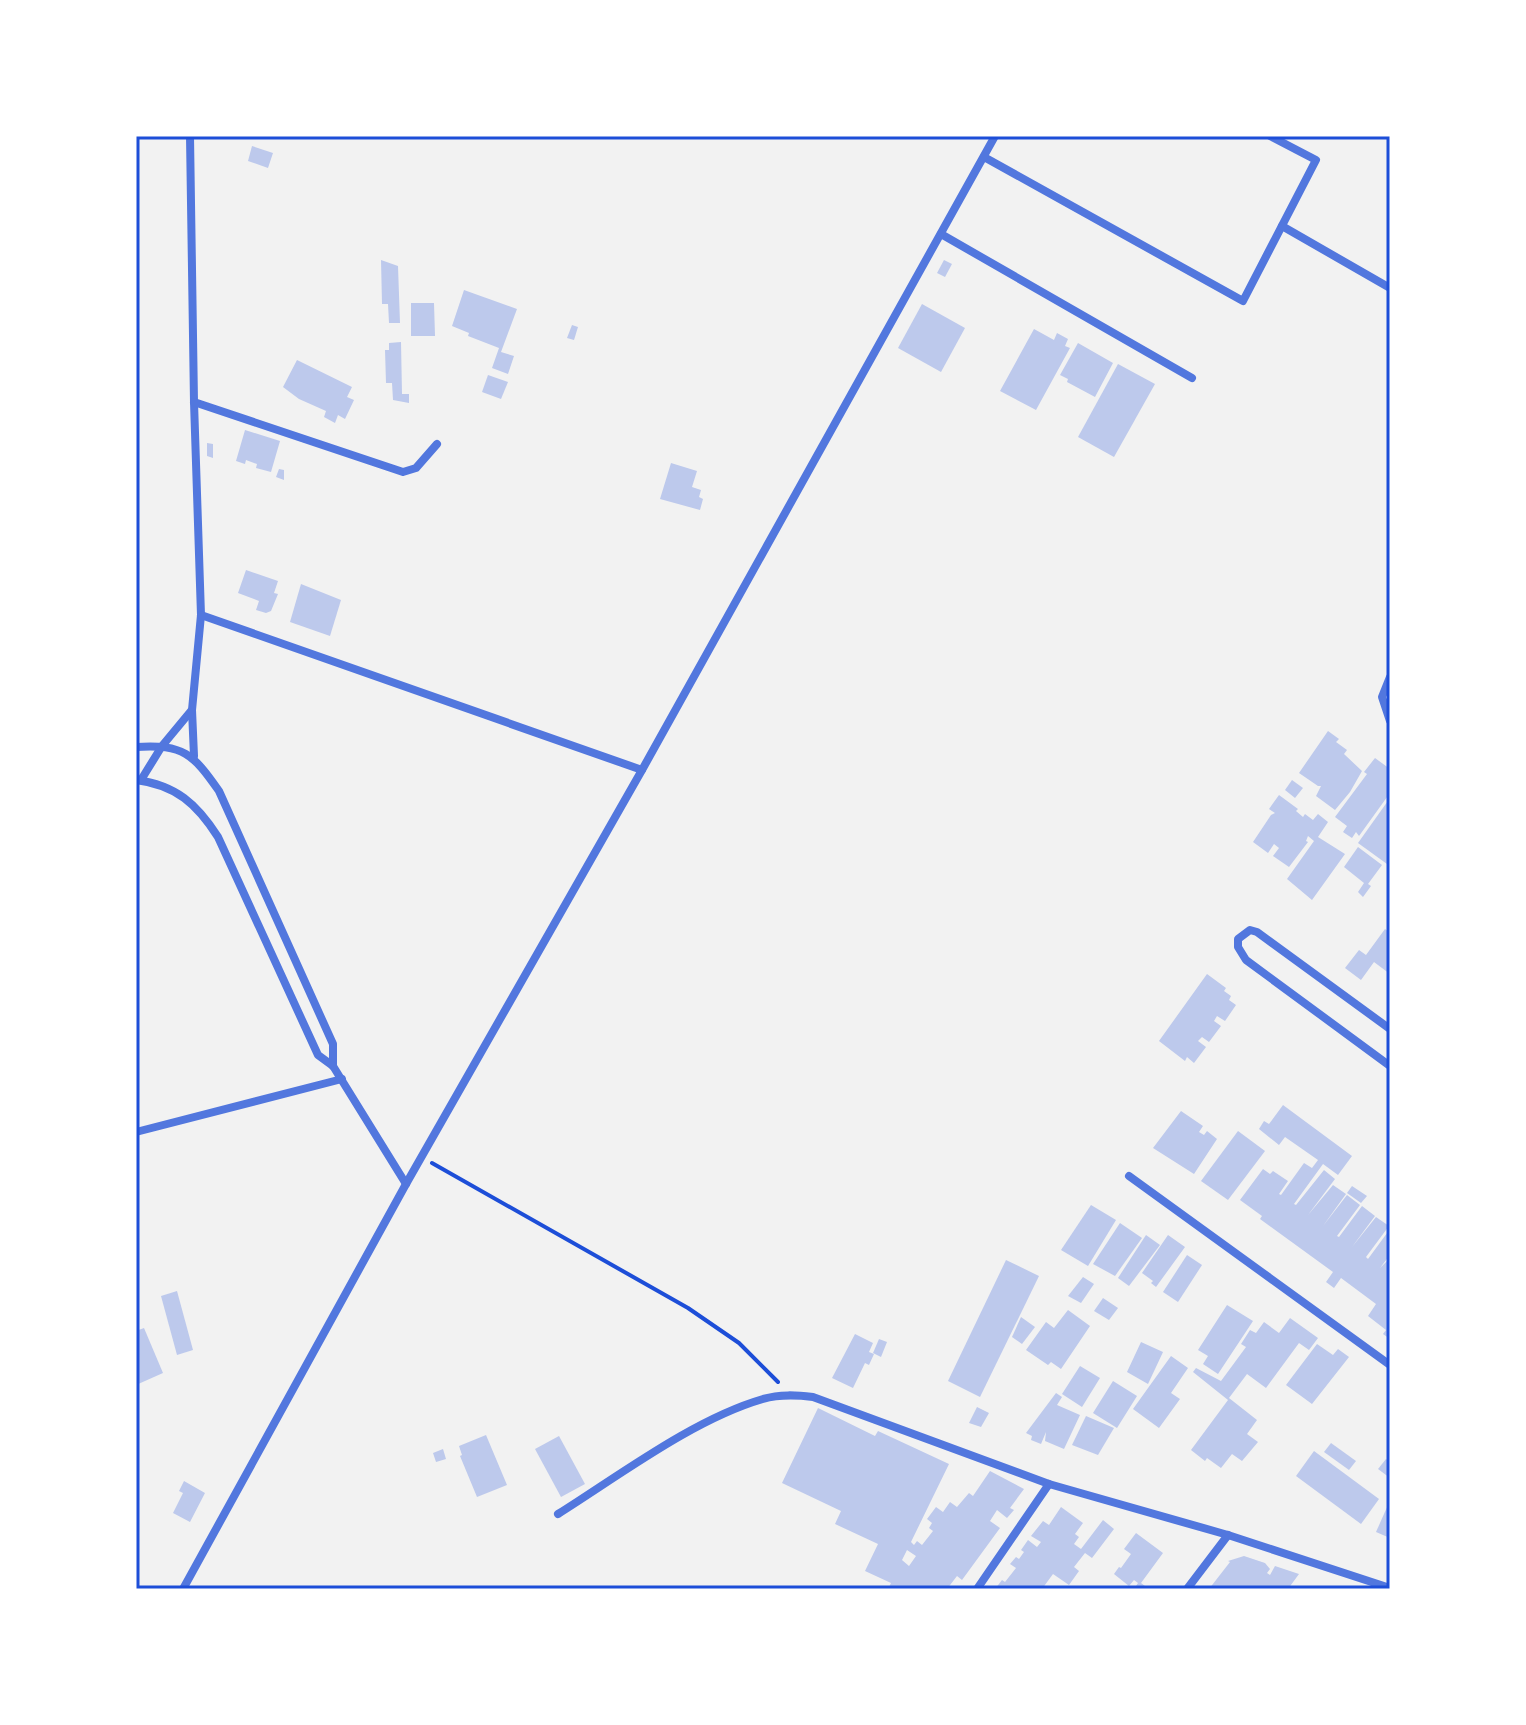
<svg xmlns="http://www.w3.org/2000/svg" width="1526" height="1725" viewBox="0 0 1526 1725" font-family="'Fira Sans',sans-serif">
<rect width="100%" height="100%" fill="#f2f2f2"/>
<g fill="#bdc9ec" fill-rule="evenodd">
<polygon points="252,146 273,153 268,168 248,161"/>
<polygon points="381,260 398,266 400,323 389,323 388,304 382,304"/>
<polygon points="944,260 952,264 945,277 937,273"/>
<polygon points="464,290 517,309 501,352 514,356 508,374 492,368 499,348 468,336 469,333 452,326"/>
<polygon points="411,303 434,303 435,336 411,336"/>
<polygon points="922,304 965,328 941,372 898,348"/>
<polygon points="572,325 578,327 574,340 567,338"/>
<polygon points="1034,329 1054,340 1057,333 1068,339 1065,346 1070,348 1036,410 1000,391"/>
<polygon points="401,342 402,394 409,394 409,403 393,400 392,383 386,383 385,350 389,350 389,343"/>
<polygon points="1078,343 1113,363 1095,397 1067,382 1068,379 1060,375"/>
<polygon points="297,360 352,387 347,397 354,400 345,419 338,415 335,423 324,417 326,411 299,399 283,387"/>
<polygon points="1118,364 1155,384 1114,457 1078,437"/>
<polygon points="488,375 508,382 501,399 482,392"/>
<polygon points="245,430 280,441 271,472 256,468 257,464 246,460 245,464 236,461"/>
<polygon points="207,443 213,444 213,458 207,456"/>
<polygon points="671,463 697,471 692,487 701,490 699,497 703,499 700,510 660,499"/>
<polygon points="279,469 284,470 284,480 276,477"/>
<polygon points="246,570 278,581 274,593 278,594 271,611 266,613 256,610 259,601 238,593"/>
<polygon points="301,584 341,600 330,636 290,622"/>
<polygon points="1328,731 1339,739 1336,742 1347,750 1344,754 1362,771 1350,792 1335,810 1316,796 1321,786 1318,786 1299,773"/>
<polygon points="1375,758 1390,769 1390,793 1359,836 1356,832 1352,838 1343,832 1347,826 1335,817 1367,774 1364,772"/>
<polygon points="1292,780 1303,788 1295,798 1285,790"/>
<polygon points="1279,795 1298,809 1296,811 1303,817 1305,814 1313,820 1318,814 1328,822 1318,837 1345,854 1312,900 1287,879 1314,841 1308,836 1306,841 1308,842 1289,867 1273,856 1279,848 1274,844 1268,853 1253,842 1271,815 1275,813 1269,809"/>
<polygon points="1390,798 1390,859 1387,864 1358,843"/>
<polygon points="1358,847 1382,865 1368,884 1371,886 1363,897 1358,892 1364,883 1344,867"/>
<polygon points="1385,929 1390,933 1390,974 1374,962 1361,980 1345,968 1359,950 1366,955"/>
<polygon points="1207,974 1226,988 1224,991 1231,996 1229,1000 1236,1005 1225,1021 1217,1016 1214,1021 1221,1026 1209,1042 1202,1037 1198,1041 1206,1047 1194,1063 1187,1057 1185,1061 1159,1041"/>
<polygon points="1283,1105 1352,1156 1338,1175 1323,1164 1294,1204 1296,1205 1324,1170 1335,1179 1308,1215 1333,1185 1346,1194 1323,1226 1347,1195 1360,1205 1337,1236 1339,1237 1362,1206 1375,1216 1352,1247 1376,1217 1389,1226 1366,1257 1368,1259 1390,1229 1390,1255 1380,1268 1390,1258 1390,1339 1383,1334 1386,1330 1368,1316 1376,1304 1341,1278 1334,1288 1326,1282 1333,1272 1260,1219 1262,1216 1240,1200 1263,1169 1270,1174 1273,1171 1288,1181 1279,1194 1281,1195 1304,1163 1312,1168 1318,1160 1285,1137 1279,1145 1259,1129 1264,1121 1269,1124"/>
<polygon points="1181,1111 1203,1126 1199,1132 1204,1135 1207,1131 1217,1139 1194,1174 1153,1148"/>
<polygon points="1238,1131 1265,1151 1228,1200 1201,1181"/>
<polygon points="1352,1186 1367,1196 1361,1203 1347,1193"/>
<polygon points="1091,1205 1116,1220 1088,1266 1061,1250"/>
<polygon points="1120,1223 1142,1238 1115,1276 1093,1264"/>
<polygon points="1146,1235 1160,1245 1129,1286 1118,1278"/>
<polygon points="1168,1235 1185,1247 1156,1287 1151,1283 1153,1281 1142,1273"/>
<polygon points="1187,1255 1202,1265 1178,1302 1163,1292"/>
<polygon points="1006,1260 1039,1276 980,1397 948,1381"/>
<polygon points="1083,1277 1094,1284 1081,1303 1068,1296"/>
<polygon points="177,1291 193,1350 177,1355 161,1296"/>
<polygon points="1103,1298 1118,1308 1109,1320 1094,1311"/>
<polygon points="1227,1305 1253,1321 1218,1374 1203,1364 1208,1356 1198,1350"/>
<polygon points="1068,1310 1090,1326 1061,1369 1051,1362 1048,1365 1026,1350 1046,1322 1054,1328"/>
<polygon points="1021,1317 1035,1327 1022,1344 1012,1337"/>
<polygon points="1290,1318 1318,1338 1309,1350 1299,1343 1266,1388 1247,1374 1229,1398 1257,1420 1247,1434 1258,1442 1242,1461 1232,1454 1221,1468 1207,1458 1205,1461 1191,1450 1228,1400 1193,1372 1196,1368 1221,1381 1246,1347 1241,1344 1250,1330 1256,1333 1264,1322 1279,1333"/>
<polygon points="144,1328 163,1373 136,1385 136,1331"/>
<polygon points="855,1334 873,1343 869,1352 874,1354 869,1365 865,1363 853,1388 832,1378"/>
<polygon points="879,1339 887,1342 881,1357 873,1353"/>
<polygon points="1141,1342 1163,1352 1148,1384 1127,1372"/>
<polygon points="1317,1344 1333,1355 1338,1349 1349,1357 1312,1404 1286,1385"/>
<polygon points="1171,1356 1188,1368 1171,1393 1180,1399 1159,1428 1133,1409"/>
<polygon points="1080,1366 1100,1378 1082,1407 1062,1394"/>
<polygon points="1113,1381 1137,1396 1117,1428 1093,1413"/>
<polygon points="1056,1393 1062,1397 1057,1405 1080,1415 1064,1449 1045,1441 1046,1432 1041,1444 1031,1440 1032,1436 1026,1433"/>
<polygon points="977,1407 989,1413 981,1427 969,1423"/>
<path d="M 818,1408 L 875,1436 L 878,1431 L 949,1464 L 911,1542 L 914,1545 L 917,1541 L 922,1545 L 933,1531 L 929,1528 L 932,1523 L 927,1519 L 936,1507 L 943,1512 L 950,1502 L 957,1507 L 969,1493 L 973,1496 L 990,1471 L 1024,1489 L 1010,1508 L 1014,1510 L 1007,1518 L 997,1510 L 990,1521 L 1000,1528 L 962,1580 L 957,1576 L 947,1589 L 888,1589 L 891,1583 L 865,1571 L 878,1544 L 835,1524 L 841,1511 L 782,1483 ZM 907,1550 L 916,1556 L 909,1566 L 902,1560 Z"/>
<polygon points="1086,1416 1114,1428 1098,1455 1072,1445"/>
<polygon points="486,1435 507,1485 477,1497 460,1456 462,1455 459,1446"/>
<polygon points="559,1436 585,1484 561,1497 535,1449"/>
<polygon points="1331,1443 1356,1461 1349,1470 1324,1452"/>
<polygon points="443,1449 446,1459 436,1462 433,1453"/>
<polygon points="1314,1451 1379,1499 1361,1524 1296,1476"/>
<polygon points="1386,1459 1390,1462 1390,1478 1378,1469"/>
<polygon points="184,1481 205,1493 190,1522 173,1513 183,1493 179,1491"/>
<polygon points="1388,1505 1390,1506 1390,1538 1376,1532"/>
<polygon points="1061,1507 1083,1523 1075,1534 1079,1537 1074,1544 1081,1549 1103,1520 1114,1529 1092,1558 1085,1553 1074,1567 1079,1571 1069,1585 1053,1574 1042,1589 995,1589 1002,1580 1005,1582 1016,1568 1010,1564 1016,1557 1019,1559 1024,1552 1021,1550 1028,1540 1037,1547 1041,1542 1031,1536 1043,1521 1049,1525"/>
<polygon points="1136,1533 1163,1553 1141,1583 1149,1589 1134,1589 1138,1583 1134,1580 1129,1586 1114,1574 1119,1567 1121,1568 1131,1554 1124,1549"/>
<polygon points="1244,1556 1265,1563 1270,1569 1267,1573 1270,1575 1275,1566 1299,1574 1288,1589 1209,1589 1230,1562 1228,1561"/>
</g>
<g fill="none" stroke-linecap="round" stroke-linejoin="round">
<polyline stroke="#1d4ed8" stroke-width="4" points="432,1163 688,1308 739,1343 778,1382"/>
<g stroke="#5277de" stroke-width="8">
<polyline points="190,136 194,402 201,615 192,710 194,756"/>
<polyline points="984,157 1243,301 1316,160 1270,136"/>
<polyline points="1282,226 1390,288"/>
<polyline points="941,234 1192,378"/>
<polyline points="194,402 403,472 416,468 437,444"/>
<polyline points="201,615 642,770"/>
<polyline points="1390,677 1382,697 1390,721"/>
<path d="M 136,747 C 184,744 193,754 219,791 L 333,1044 L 333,1066"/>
<path d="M 136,780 C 176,785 197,804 218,837 L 318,1055 L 333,1066 L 406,1184"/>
<polyline points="141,780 162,746 191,711"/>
<polyline points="1390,1029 1257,932 1250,930 1238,939 1238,947 1246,960 1390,1066"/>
<polyline points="136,1132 342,1079"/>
<polyline points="1129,1176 1390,1365"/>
<path d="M 558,1514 C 620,1475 694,1419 763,1399 C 780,1394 796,1395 813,1397 L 1049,1484 L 1228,1535 L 1390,1588"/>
<polyline points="183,1589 406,1184 642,770 995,136"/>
<polyline points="977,1589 1049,1484"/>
<polyline points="1187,1589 1228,1535"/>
</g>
</g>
<rect width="1526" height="1725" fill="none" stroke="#ffffff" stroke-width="276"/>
<rect x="138" y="138" width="1250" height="1449" fill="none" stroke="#1d4ed8" stroke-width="3"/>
</svg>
